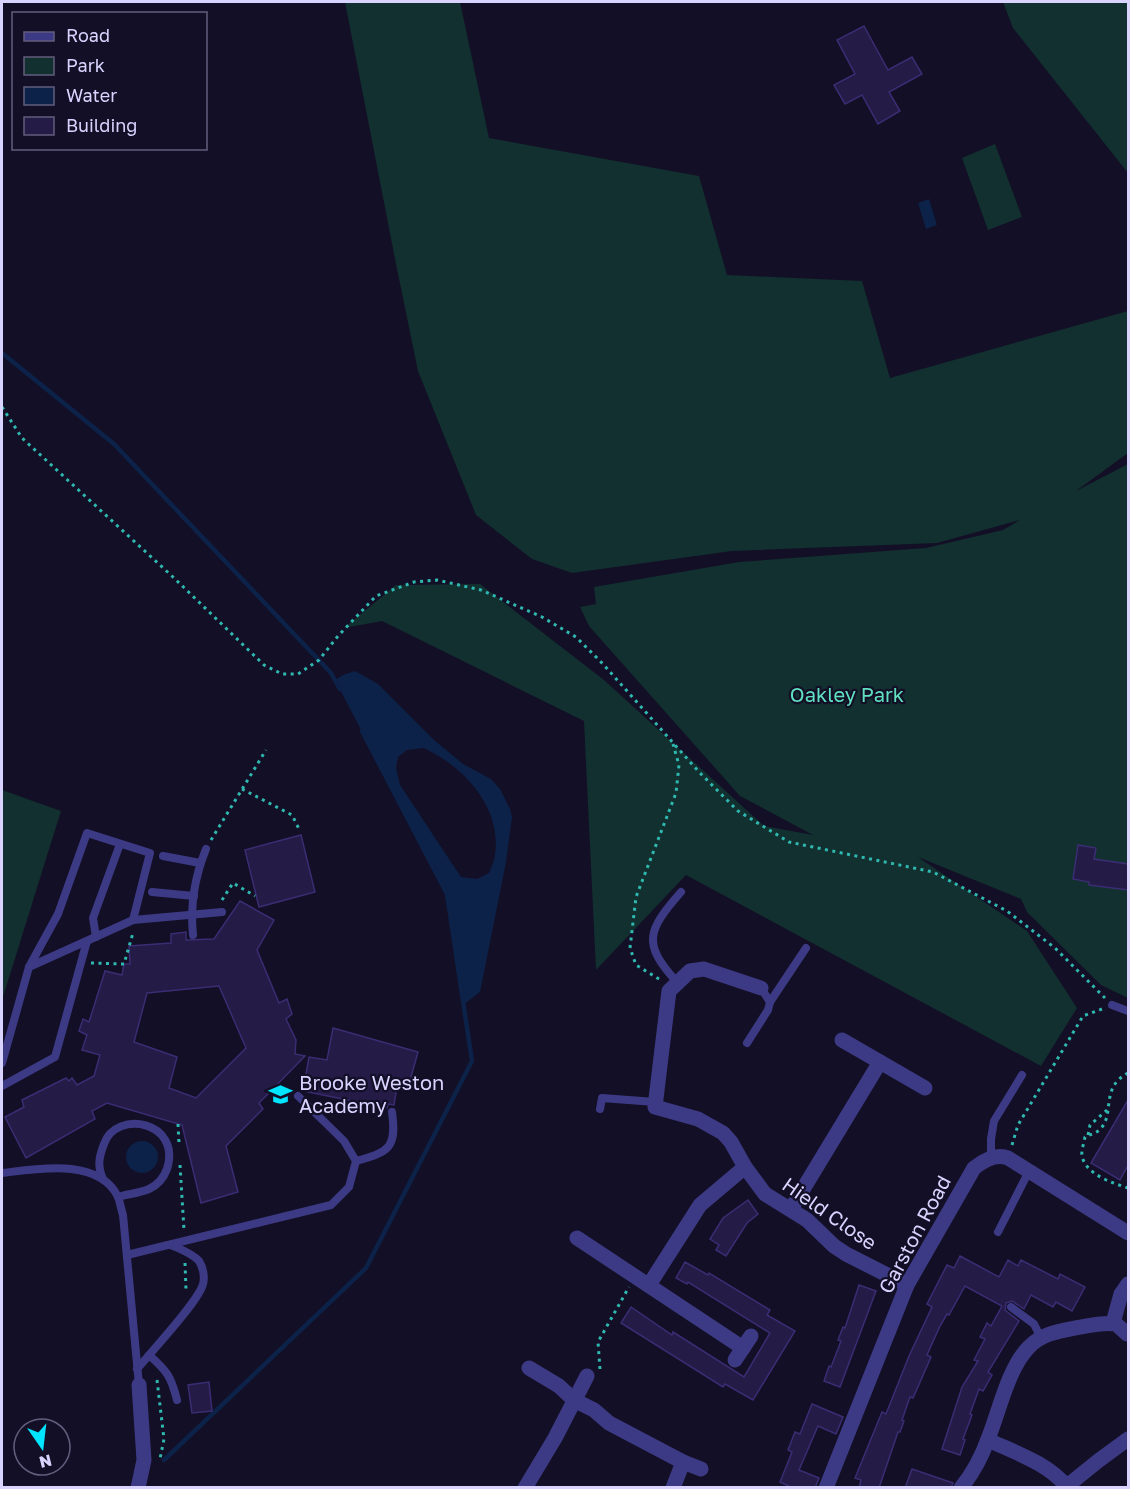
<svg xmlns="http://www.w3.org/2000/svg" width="1130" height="1489" viewBox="0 0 1130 1489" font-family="'Golos Text',sans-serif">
<rect width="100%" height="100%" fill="#130f26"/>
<g fill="#12302f">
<polygon points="345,2 460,2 489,138 699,176 727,275 862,281 890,378 1128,311 1128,453 1076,491 1128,464 1128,998 1101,985 1027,912 1021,899 918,857 1027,931 1077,1008 1041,1066 686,875 596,970 584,721 382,621 344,628 396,585 480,584 604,680 764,826 813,835 740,796 589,626 580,607 596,604 594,587 739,562 926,548 1003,530 1020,520 937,543 732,551 572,573 532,559 476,515 418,371 396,264"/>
<polygon points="1003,2 1128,2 1128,173 1013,28"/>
<polygon points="995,144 1022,217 988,230 962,158"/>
<polygon points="2,790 61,811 2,1000"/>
</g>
<g fill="#0c2248" fill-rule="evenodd">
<polygon points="929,199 937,225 926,229 918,203"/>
<path d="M 355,671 L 378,684 L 434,740 L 463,764 L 491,779 L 500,789 L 510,809 L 512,817 L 506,862 L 480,992 L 463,1005 L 447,894 L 335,680 L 343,675 ZM 424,748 C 464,767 502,807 495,855 C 494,861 491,868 489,873 L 477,879 L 461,877 L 400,785 L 396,768 L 398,757 L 407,750 Z"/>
<circle cx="142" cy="1157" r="16"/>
</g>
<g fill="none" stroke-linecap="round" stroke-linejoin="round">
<g stroke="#0c2248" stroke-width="4.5">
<polyline points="2,353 114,444 331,673 340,689"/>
<polyline points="164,1460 366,1268 472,1061 447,894 362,731"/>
</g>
</g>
<g fill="#241b47" stroke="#3b2d73" stroke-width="1.5" fill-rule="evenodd">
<polygon points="864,26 888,70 912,57 922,74 889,92 900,111 878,124 862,95 845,104 834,85 855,74 837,40"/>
<polygon points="301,835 315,892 259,907 245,850"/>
<polygon points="1078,845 1096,848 1094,859 1128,864 1128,890 1089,885 1089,882 1073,879"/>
<path d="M 240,901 L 274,920 L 257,950 L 279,1003 L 287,999 L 292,1014 L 286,1019 L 296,1040 L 295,1054 L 305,1056 L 259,1103 L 263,1109 L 226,1146 L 238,1192 L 201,1203 L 182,1125 L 107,1103 L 92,1111 L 95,1119 L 26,1158 L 5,1117 L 24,1107 L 22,1100 L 66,1078 L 69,1081 L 72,1078 L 77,1085 L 94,1076 L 100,1055 L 82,1050 L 87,1035 L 79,1031 L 83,1019 L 89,1022 L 105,971 L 122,975 L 124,964 L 130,964 L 129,946 L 171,943 L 171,934 L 186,932 L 186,940 L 214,939 ZM 219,986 L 246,1048 L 196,1098 L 169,1088 L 177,1057 L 134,1042 L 147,993 Z"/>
<polygon points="333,1028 418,1052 409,1084 398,1080 394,1105 388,1104 387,1108 303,1091 309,1057 327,1060"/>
<polygon points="1128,1100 1128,1165 1120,1180 1091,1163"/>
<polygon points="748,1200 758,1214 747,1223 726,1256 716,1250 719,1245 710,1239 723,1218"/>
<polygon points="960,1256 999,1277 1008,1260 1018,1266 1021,1260 1058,1279 1060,1274 1085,1287 1072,1311 1056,1302 1053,1307 1031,1295 1024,1309 1012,1301 1006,1303 1005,1310 1019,1321 988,1372 992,1375 983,1391 979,1389 970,1414 972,1415 963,1439 965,1440 960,1455 942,1449 962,1387 978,1361 974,1360 985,1339 980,1337 987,1323 991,1326 1002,1306 965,1286 949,1315 947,1314 940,1326 927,1355 931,1357 913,1398 910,1397 902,1420 904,1421 900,1432 898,1432 879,1488 859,1488 861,1480 855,1478 882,1412 886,1414 909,1356 932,1307 927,1304 947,1265 954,1268"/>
<polygon points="685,1262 708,1275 709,1273 770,1310 767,1315 795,1331 753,1400 725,1384 723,1387 621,1323 631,1307 672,1335 673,1332 744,1377 770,1333 688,1282 687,1284 676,1278"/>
<polygon points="859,1285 876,1291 840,1387 824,1381 829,1366 831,1367 841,1341 838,1340 843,1327 845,1328"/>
<polygon points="209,1382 212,1411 192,1413 188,1385"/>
<polygon points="812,1404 843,1417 836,1434 818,1426 799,1470 819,1478 815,1488 793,1488 780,1482 792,1452 788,1450 795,1432 800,1434"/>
<polygon points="912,1469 953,1483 951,1488 905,1488"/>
</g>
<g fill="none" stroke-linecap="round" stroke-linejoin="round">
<g stroke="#2fb8b0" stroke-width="3" stroke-dasharray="3 4.5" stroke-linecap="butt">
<polyline points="2,407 22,438 173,577 264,665 282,674 298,674 319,660 338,636 376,596 414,582 437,580 481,590 542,617 576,637 603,664 699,772 738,811 789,842 933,872 1007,911 1055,948 1105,998"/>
<polyline points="242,789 292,815 300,831"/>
<polyline points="211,840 266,750"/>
<polyline points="222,900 233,883 255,896"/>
<polyline points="91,963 124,964 133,933"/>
<polyline points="659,979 636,965 630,948 636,897 676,793 679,765 673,744"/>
<path d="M 1128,1073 C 1101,1087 1114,1112 1102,1127 C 1098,1133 1091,1134 1085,1137 C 1084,1143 1081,1151 1082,1156 C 1086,1175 1113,1183 1128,1188"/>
<polyline points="178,1124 179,1143"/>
<polyline points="1088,1135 1090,1125 1107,1110"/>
<polyline points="1012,1145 1018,1125 1083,1016 1102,1009"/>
<polyline points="180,1165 184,1230"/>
<polyline points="185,1263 186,1290"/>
<polyline points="600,1369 598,1342 629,1287"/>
<polyline points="157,1380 164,1439 160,1459"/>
</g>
<g stroke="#3d3a85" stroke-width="8">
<polyline points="163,856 200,863"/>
<polyline points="152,892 194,896"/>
<polyline points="133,920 222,912"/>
<path d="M 193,935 C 190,906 195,876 206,849"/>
<polyline points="96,937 93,918 120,844"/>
<path d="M 677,982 C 641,943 648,930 681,892"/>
<polyline points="770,1002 806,948"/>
<polyline points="1112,1005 1128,1011"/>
<polyline points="747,1043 768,1010 770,1002 761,988"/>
<polyline points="2,1063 29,967 58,914 87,833 150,853 133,920 29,967"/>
<polyline points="2,1086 55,1057 87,941"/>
<polyline points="600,1109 602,1098 655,1102"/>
<polyline points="991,1158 991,1139 994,1121 1022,1075"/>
<path d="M 356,1161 C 389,1152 397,1148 392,1112"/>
<path d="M 2,1173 C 36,1169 99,1157 118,1197 C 120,1202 121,1209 123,1215 L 139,1385"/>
<path d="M 103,1179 C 97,1166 99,1157 104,1144 C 116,1109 182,1121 167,1169 C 164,1177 158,1185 149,1189 C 140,1193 128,1194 118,1197"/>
<polyline points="998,1232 1029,1171"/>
<polyline points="127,1255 331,1205 349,1187 356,1161 344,1141 298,1096"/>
<polyline points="1011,1307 1034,1324 1041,1338"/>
<path d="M 149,1355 C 167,1371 171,1376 177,1400"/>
<path d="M 137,1369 C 151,1352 199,1301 203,1284 C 205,1277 203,1267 199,1261 C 192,1253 180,1249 171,1245"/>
</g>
<g stroke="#3d3a85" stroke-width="15">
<polyline points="761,988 704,969 690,971 669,991 655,1107 698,1119 723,1133 731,1142 745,1167 765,1194 807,1220 834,1246 846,1254 907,1285"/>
<polyline points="842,1040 925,1088"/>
<polyline points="791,1209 880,1062"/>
<polyline points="577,1238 743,1348"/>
<polyline points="649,1285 700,1205 745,1167"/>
<polyline points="1113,1323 1121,1294 1128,1284"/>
<polyline points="735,1360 751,1336"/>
<polyline points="529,1368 559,1386 574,1400 594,1410 609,1423 683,1462 673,1488"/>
<path d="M 988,1440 C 1016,1453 1048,1463 1068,1488"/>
<polyline points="683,1462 701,1469"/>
<polyline points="1067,1486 1098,1461 1128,1439"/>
<polyline points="138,1488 144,1460 139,1385"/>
<polyline points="525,1488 555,1438 587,1376"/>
<path d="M 826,1488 L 907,1285 L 974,1168 C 984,1160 996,1153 1008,1158 L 1128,1233"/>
<path d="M 961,1488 C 973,1473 982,1456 988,1439 C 999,1412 1008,1368 1029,1347 C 1041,1334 1059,1331 1075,1328 C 1088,1326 1102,1322 1116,1324 L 1127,1334"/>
</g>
</g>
<defs>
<symbol id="school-bare" viewBox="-9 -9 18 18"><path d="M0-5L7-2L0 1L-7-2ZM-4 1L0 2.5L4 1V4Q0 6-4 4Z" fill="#00e5ff" stroke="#130f26" stroke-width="2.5" paint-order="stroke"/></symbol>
</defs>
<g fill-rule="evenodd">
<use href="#school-bare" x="264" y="1078" width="33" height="33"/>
</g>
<g text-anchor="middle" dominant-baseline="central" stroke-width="4.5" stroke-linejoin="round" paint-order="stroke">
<g font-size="20" fill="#5fe0c0" stroke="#130f26">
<text x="847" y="694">Oakley Park</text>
</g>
<g font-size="20" fill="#d9d4ff" stroke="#130f26" text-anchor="start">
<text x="299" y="1082">Brooke Weston<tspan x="299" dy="23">Academy</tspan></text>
</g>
<g font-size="20" fill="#d9d4ff" stroke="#130f26">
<text transform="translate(830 1213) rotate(35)">Hield Close</text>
<text transform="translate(914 1234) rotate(-62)">Garston Road</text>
</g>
</g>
<rect width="1130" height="1489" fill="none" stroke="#d9d4ff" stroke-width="6"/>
<rect x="12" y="12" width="195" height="138" fill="#130f26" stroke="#625e7d" stroke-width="1.5"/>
<rect x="24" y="32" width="30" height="9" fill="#3d3a85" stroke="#625e7d" stroke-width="1.5"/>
<text x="66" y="42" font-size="18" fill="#d9d4ff">Road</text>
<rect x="24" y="57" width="30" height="18" fill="#12302f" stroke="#625e7d" stroke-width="1.5"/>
<text x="66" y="72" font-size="18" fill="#d9d4ff">Park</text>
<rect x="24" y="87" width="30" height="18" fill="#0c2248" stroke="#625e7d" stroke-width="1.5"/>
<text x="66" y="102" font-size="18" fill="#d9d4ff">Water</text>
<rect x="24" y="117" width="30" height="18" fill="#241b47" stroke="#625e7d" stroke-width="1.5"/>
<text x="66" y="132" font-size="18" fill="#d9d4ff">Building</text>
<g transform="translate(42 1447) rotate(166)"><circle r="28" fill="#130f26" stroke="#625e7d" stroke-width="1.5"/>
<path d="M0-4.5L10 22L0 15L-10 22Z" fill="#00e5ff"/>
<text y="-9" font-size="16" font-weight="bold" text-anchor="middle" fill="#d9d4ff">N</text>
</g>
</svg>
